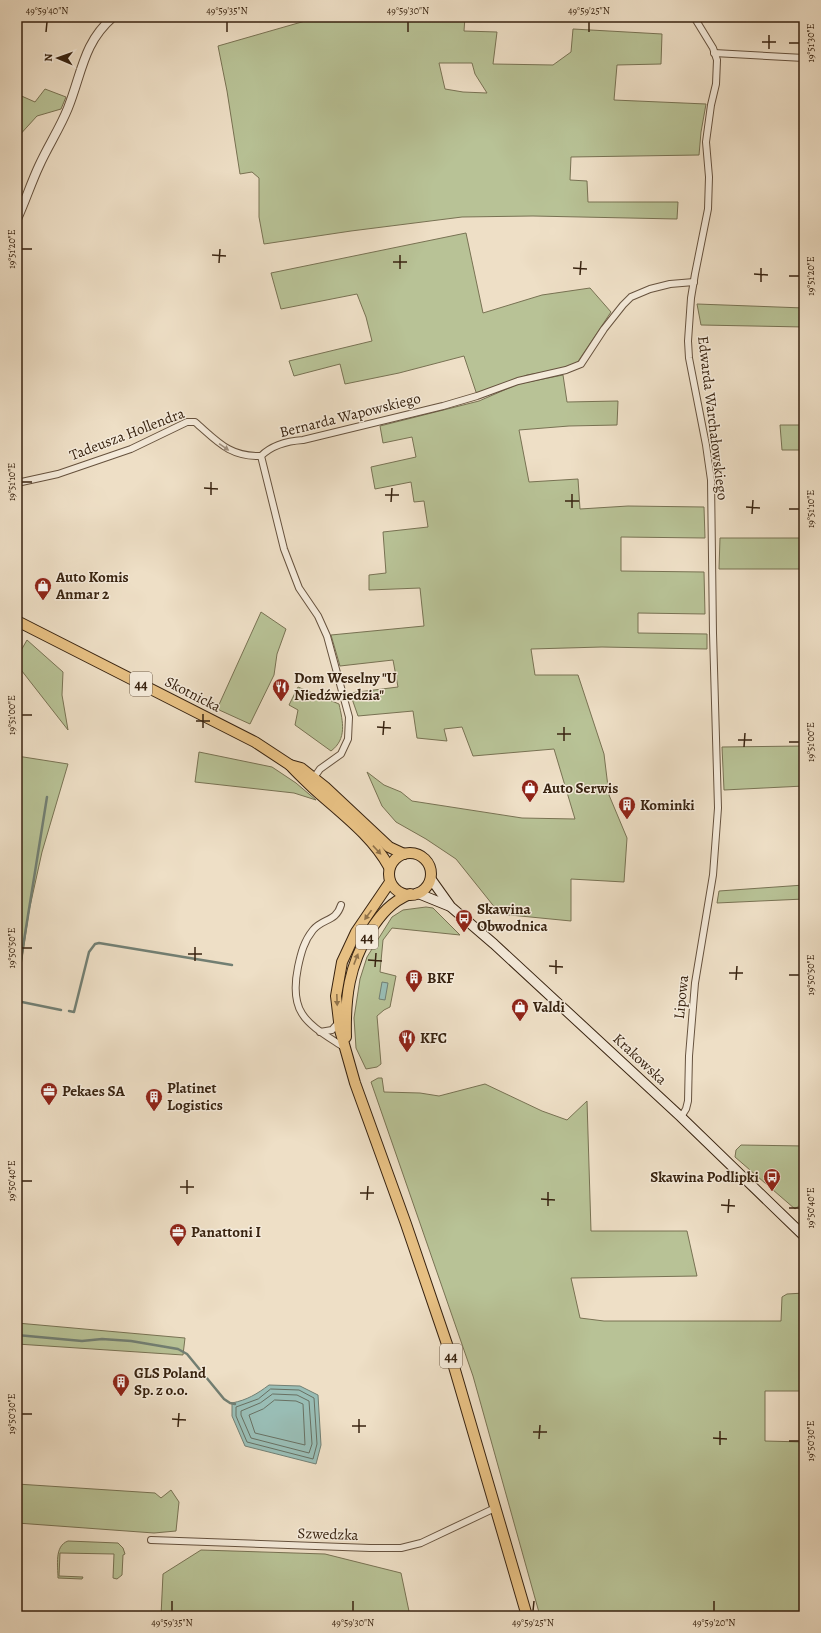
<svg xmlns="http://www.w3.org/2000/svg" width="821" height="1633" viewBox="0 0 821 1633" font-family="Alegreya,serif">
<rect width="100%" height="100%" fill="#eedfc6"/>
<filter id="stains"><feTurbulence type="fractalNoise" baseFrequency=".005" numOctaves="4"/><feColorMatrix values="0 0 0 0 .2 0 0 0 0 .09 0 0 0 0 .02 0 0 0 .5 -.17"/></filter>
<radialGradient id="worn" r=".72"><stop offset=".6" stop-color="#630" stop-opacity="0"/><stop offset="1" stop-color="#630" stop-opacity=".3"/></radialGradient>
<g fill="#b8c296" stroke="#787253" fill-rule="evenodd">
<path d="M 319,17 L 465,17 L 464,31 L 497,32 L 493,64 L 553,65 L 571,52 L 573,29 L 662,34 L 661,64 L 617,65 L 614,100 L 706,104 L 701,132 L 699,155 L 571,157 L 570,180 L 587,181 L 588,202 L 678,202 L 677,219 L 533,216 L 462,217 L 351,231 L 264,244 L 259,217 L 259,178 L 252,172 L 240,174 L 227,91 L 218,46 ZM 439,63 L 472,63 L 475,74 L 487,93 L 463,92 L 445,89 Z"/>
<polygon points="45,89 66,97 61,109 37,116 17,138 17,94 35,102"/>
<polygon points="466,233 483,313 542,295 590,288 611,312 577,363 562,369 527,375 477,395 464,356 399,373 345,384 340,364 294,376 289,361 372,341 366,317 357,294 281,309 271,273"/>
<polygon points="697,304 804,308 804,327 701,325"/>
<polygon points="563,375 567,402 618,401 617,425 569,426 519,430 529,482 578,479 580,509 628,506 704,507 705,538 621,537 621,571 704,572 705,614 638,613 638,633 707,634 707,649 602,647 531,649 535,675 578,675 604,754 609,795 627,838 624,882 571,879 571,921 500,914 456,859 426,839 396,822 382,806 367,772 384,785 401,792 412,801 522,818 575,819 554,749 473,756 462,727 444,729 447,741 417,738 413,711 358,716 350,693 398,687 393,660 340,666 331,635 424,626 420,588 369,590 369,575 386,573 383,532 428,527 424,501 414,502 411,482 375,489 371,467 416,457 412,437 383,443 380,426 479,401 518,384"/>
<polygon points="780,425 804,425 804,450 782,450"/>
<polygon points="720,538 804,538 804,569 719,569"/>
<polygon points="261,612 286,629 277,654 274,675 250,724 217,709"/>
<polygon points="27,640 63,672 62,695 68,730 18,666 19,654"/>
<path d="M 298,687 L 339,704 C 343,722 347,739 331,751 L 295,725 L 298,710 L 289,705 Z"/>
<polygon points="804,746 804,786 724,790 722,747"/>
<polygon points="199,752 272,767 296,783 316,800 294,793 195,782"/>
<polygon points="17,756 68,764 42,852 29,911 17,994"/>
<polygon points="804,885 804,899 717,903 719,891"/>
<polygon points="426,907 433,908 460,935 392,928 383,940 380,972 396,976 390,1007 384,1010 377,1016 381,1064 377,1067 366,1069 356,1048 354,1018 360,979 367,957 392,917 403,910"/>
<polygon points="378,1078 382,1078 384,1092 420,1093 439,1096 485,1084 542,1111 567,1120 587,1101 591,1231 687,1231 697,1276 571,1278 580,1318 604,1321 781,1321 782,1297 787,1294 804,1293 804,1391 765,1391 765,1441 804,1442 804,1616 540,1616 473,1376 371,1082"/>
<polygon points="741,1145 804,1146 804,1202 795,1209 735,1157 736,1150"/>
<polygon points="17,1323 185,1338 183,1355 17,1344"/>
<polygon points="17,1484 155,1493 161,1498 171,1490 179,1502 176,1531 154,1533 17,1523"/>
<path d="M 68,1541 L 118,1543 L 123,1548 L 125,1554 L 123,1555 L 122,1575 L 117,1579 L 113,1578 L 114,1554 L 60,1553 L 59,1576 L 83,1577 L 82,1579 L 58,1578 C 58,1566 54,1546 68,1541 Z"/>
<polygon points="201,1550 325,1554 401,1573 410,1616 161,1616 163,1574"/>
</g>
<g fill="#99bdb5" stroke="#727f73">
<polygon points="382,982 388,983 385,1000 379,999"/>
<path d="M 269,1385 L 300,1386 L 318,1395 L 321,1445 L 316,1464 L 245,1446 L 232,1416 L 232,1403 C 247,1400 257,1394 269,1385 Z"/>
</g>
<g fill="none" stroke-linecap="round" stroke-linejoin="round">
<g stroke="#687062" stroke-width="1">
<polygon points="271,1389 299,1390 314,1398 317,1444 313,1459 247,1442 236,1416 236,1407 258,1399"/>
<polygon points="273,1394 297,1395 309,1401 312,1444 309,1453 251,1438 241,1415 241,1411 260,1403"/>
<polygon points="275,1400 296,1401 303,1404 305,1445 255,1433 249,1415 263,1409"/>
</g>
<g stroke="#727f73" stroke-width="2.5">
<polyline points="17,984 47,797"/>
<polyline points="17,1001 61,1010"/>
<polyline points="69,1011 74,1012 89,952 95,944 99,943 232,965"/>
<polyline points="17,1335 82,1341 102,1339 131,1341 178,1349 187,1354 224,1399 230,1403 235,1404"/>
</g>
<defs>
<g id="minor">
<polyline points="714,53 804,58"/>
<path d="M 17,483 L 58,474 L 131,449 L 187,422 L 195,422 C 217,441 229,457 261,456"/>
<path d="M 313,779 L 320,769 L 341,754 L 348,739 L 349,717 L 327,636 L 318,616 L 299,588 L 284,549 L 261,456 C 272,445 288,441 303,440 L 443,406 L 477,396 L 518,381 L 566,370 L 581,364 L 604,329 L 623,305 L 631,297 L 650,289 L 670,284 L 694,282"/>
<path d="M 341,905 C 336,922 323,918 313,930 C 304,941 301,953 298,967 C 288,1016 309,1024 345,1048"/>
<polyline points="320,1032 332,1030 339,1022"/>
<polyline points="681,1117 686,1109 688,1101 689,1056 695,983 713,875 718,808 713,633 711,480 706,445 689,358 688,341 691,298 695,274 708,209 709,177 706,142 711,105 716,84 717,60 713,48 694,17"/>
<polyline points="151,1540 370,1548 401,1548 421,1543 495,1508"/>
</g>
<path id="tertiary" d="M 17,219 C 25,202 31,183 39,166 C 48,146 60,128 68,108 C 82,73 83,43 113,17"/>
<g id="secondary">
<polyline points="431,879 451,907 494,944 681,1117 804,1236"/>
<polyline points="417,893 449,906"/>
</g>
<g id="primary">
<polyline points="17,621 255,742 290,765 301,768 325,787 389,847 404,854"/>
<path d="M 290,765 C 297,773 304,779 312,787 C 338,811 372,835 389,867"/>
<circle cx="410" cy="874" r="21"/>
<polyline points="390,882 356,932 342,962 336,996 340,1030 355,1083 406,1224 450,1353 527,1616"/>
<path d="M 346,1037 C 345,997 349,966 370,931 C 381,914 391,902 410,894"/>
</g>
</defs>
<use href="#minor" stroke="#66523e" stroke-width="8"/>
<use href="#tertiary" stroke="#66523e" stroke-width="10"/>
<use href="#secondary" stroke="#382310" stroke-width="11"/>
<use href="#primary" stroke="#382310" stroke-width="12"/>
<use href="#minor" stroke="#f4eada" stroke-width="6"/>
<use href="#tertiary" stroke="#f4eada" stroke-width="8"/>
<use href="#secondary" stroke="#f4eada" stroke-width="9"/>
<use href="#primary" stroke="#e7c083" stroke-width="10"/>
</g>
<defs><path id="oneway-solid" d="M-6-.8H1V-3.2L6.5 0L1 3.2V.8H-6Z"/></defs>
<use fill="#9f907f" href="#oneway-solid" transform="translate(224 447) rotate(35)"/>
<g fill="#90724a">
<use href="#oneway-solid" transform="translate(377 850) rotate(47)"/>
<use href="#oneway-solid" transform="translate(368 915) rotate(126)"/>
<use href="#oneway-solid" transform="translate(356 959) rotate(-69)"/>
<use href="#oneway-solid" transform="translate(337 1000) rotate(88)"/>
</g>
<path fill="none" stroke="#382310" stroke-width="1.5" d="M 46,32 L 47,22M 227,32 L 227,22M 408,32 L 408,22M 589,32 L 589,22M 762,42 L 776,42M 789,43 L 799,43M 769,49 L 769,35M 22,249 L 32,249M 212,255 L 226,256M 393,262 L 407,262M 219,263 L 220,249M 573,268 L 587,269M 400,269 L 400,255M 754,274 L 768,275M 580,275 L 581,261M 789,276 L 799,276M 761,282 L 761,268M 22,482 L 32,482M 204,488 L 218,489M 211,495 L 211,482M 385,495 L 399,495M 565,501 L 579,501M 391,502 L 392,488M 746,507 L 760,508M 572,508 L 572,494M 789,509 L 799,509M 752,514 L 753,500M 22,715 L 32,715M 196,721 L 210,721M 377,727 L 391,728M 203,728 L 203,714M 557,734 L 571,734M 383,735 L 384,721M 738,740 L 752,740M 564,741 L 564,727M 789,742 L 799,742M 744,747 L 745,733M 22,948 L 32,948M 188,954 L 202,954M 368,960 L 382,961M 195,961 L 195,947M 549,966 L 563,967M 375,967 L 376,953M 729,973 L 743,973M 556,974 L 556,960M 789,975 L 799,975M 736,980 L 737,966M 22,1181 L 32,1181M 180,1187 L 194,1187M 360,1193 L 374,1193M 187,1194 L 187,1180M 541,1199 L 555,1200M 367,1200 L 368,1186M 721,1205 L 735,1206M 548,1206 L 548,1192M 789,1208 L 799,1208M 728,1213 L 729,1199M 22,1414 L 32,1414M 172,1419 L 186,1420M 352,1426 L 366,1426M 178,1427 L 179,1413M 533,1432 L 547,1432M 359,1433 L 359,1419M 713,1438 L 727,1439M 539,1439 L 540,1425M 789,1441 L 799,1441M 720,1445 L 720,1431M 172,1611 L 172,1601M 353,1611 L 353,1601M 533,1611 L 534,1601M 714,1611 L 714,1601"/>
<defs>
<symbol id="shop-pin" viewBox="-11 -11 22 30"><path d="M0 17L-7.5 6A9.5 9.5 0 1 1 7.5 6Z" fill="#8f2418" stroke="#f4eada"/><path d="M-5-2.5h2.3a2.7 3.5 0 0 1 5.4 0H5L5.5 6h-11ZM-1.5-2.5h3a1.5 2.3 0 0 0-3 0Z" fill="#fff"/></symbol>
<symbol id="restaurant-pin" viewBox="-11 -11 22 30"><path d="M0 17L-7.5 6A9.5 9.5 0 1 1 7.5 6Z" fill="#8f2418" stroke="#f4eada"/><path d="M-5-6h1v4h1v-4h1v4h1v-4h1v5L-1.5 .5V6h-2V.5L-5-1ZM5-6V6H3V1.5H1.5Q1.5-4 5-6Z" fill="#fff"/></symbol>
<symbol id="building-pin" viewBox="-11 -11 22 30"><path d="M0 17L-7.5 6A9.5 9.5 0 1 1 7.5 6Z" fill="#8f2418" stroke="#f4eada"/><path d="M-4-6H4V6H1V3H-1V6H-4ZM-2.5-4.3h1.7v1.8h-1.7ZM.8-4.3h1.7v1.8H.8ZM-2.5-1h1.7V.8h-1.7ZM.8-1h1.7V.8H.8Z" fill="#fff"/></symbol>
<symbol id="bus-pin" viewBox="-11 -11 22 30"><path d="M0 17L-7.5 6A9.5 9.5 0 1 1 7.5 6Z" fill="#8f2418" stroke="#f4eada"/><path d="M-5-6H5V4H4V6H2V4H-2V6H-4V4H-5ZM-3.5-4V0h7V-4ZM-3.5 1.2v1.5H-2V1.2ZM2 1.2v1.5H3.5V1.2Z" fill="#fff"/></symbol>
<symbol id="office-pin" viewBox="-11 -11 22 30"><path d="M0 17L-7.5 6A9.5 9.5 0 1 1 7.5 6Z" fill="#8f2418" stroke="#f4eada"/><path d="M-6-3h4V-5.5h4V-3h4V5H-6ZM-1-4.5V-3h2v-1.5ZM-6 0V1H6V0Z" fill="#fff"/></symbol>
</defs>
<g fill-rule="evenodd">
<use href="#shop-pin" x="33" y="576" width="20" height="27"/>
<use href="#restaurant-pin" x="271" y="677" width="20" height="27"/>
<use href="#shop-pin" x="520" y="778" width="20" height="27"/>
<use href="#building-pin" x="617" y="795" width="20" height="27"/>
<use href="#bus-pin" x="454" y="908" width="20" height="27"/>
<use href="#building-pin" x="404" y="968" width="20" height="27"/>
<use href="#shop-pin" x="510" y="997" width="20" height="27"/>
<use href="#restaurant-pin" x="397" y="1028" width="20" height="27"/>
<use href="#office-pin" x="39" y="1081" width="20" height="27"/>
<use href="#building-pin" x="144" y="1087" width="20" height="27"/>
<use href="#bus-pin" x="762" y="1167" width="20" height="27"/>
<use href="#office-pin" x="168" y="1222" width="20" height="27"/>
<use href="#building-pin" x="111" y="1372" width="20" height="27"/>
</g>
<g text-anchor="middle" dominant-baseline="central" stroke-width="3" stroke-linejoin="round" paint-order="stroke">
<g fill="#f4eada" stroke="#705f4d" stroke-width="1">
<rect x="130" y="672" width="22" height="24" rx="3"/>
<rect x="356" y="925" width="22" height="24" rx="3"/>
<rect x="440" y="1344" width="22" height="24" rx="3"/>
</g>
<g font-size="14" font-weight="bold" fill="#382310">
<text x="141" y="684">44</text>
<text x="367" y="937">44</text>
<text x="451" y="1356">44</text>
</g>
<g font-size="15" fill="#382310" stroke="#f4eada">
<text transform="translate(350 415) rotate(-14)">Bernarda Wapowskiego</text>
<text transform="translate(713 418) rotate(83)">Edwarda Warchałowskiego</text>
<text transform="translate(127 434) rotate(-21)">Tadeusza Hollendra</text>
<text transform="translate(193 694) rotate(27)">Skotnicka</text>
<text transform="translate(681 997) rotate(-84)">Lipowa</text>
<text transform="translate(640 1059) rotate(43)">Krakowska</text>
<text transform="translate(328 1534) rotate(2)">Szwedzka</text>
</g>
<g font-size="15" font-weight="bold" fill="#382310" stroke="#f4eada" text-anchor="start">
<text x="56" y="577">Auto Komis<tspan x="56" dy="17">Anmar 2</tspan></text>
<text x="294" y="678">Dom Weselny "U<tspan x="294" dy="17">Niedźwiedzia"</tspan></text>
<text x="543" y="788">Auto Serwis</text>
<text x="640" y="805">Kominki</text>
<text x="477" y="909">Skawina<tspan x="477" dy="17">Obwodnica</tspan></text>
<text x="427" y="978">BKF</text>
<text x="533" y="1007">Valdi</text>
<text x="420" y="1038">KFC</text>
<text x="167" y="1088">Platinet<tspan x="167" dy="17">Logistics</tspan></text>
<text x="62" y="1091">Pekaes SA</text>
<text x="759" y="1177" text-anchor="end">Skawina Podlipki</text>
<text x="191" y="1232">Panattoni I</text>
<text x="134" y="1373">GLS Poland<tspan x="134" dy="17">Sp. z o.o.</tspan></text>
</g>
</g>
<rect width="821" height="1633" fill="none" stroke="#eedfc6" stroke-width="44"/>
<g transform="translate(58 58) rotate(272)" stroke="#f4eada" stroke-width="3" paint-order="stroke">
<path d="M0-3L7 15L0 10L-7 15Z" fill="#382310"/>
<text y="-6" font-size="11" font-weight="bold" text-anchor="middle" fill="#382310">N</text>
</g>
<rect x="22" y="22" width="777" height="1589" fill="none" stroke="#382310" stroke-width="1.5"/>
<g font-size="10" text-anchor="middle" fill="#382310">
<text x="47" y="14">49°59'40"N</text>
<text x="227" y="14">49°59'35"N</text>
<text x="408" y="14">49°59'30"N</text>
<text x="589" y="14">49°59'25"N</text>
<text transform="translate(810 43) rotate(-90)" y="4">19°51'30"E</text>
<text transform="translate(11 249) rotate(-90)" y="4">19°51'20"E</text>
<text transform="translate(810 276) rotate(-90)" y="4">19°51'20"E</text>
<text transform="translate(11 482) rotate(-90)" y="4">19°51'10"E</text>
<text transform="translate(810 509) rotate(-90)" y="4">19°51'10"E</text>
<text transform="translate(11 715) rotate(-90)" y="4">19°51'00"E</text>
<text transform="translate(810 742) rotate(-90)" y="4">19°51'00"E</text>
<text transform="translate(11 948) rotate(-90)" y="4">19°50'50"E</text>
<text transform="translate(810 975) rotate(-90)" y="4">19°50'50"E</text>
<text transform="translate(11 1181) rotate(-90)" y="4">19°50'40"E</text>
<text transform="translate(810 1208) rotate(-90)" y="4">19°50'40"E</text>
<text transform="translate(11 1414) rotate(-90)" y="4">19°50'30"E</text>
<text transform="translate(810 1441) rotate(-90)" y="4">19°50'30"E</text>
<text x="172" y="1626">49°59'35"N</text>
<text x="353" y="1626">49°59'30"N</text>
<text x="533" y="1626">49°59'25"N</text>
<text x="714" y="1626">49°59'20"N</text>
</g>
<rect width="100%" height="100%" filter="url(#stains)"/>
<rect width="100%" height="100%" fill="url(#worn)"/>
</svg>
